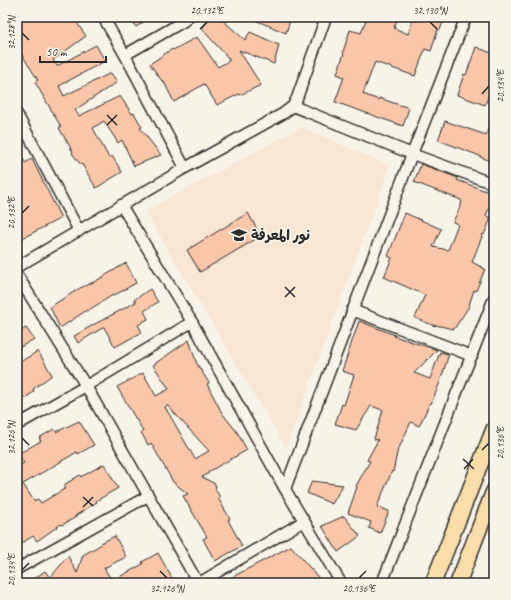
<svg xmlns="http://www.w3.org/2000/svg" width="511" height="600" viewBox="0 0 511 600" font-family="Caveat,'Playpen Sans Arabic',sans-serif">
<rect width="100%" height="100%" fill="#f7f3e8"/>
<filter id="ink" filterUnits="userSpaceOnUse"><feTurbulence type="fractalNoise" baseFrequency=".025" numOctaves="2"/><feDisplacementMap in="SourceGraphic" scale="8" xChannelSelector="R" yChannelSelector="G"/><feConvolveMatrix kernelMatrix="1 2 1 2 8 2 1 2 1" color-interpolation-filters="sRGB"/></filter>
<g filter="url(#ink)">
<polygon fill="#f8e6d5" points="302,127 390,166 286,448 145,211"/>
<g fill="#fac6aa" stroke="#2b2b2b" fill-rule="evenodd">
<polygon points="17,17 73,17 86,36 53,60 57,66 96,45 105,61 59,86 64,96 111,73 117,82 75,110 79,116 120,96 132,114 134,113 142,127 140,128 161,155 134,166 122,140 118,143 104,121 93,128 109,158 112,156 122,172 96,188 82,164 81,165 72,153 73,152 59,128 61,127 35,82 38,80 17,47"/>
<polygon points="130,17 151,17 136,27"/>
<polygon points="211,17 219,17 245,40 250,32 279,45 274,64 239,50 261,85 240,95 239,94 217,105 204,84 174,102 163,80 162,81 150,64 172,49 173,50 197,37 218,67 230,60 202,29"/>
<polygon points="248,17 291,17 286,33"/>
<polygon points="367,17 398,17 394,28 408,34 414,17 445,17 440,30 438,29 431,51 425,49 415,76 375,62 363,94 379,100 379,98 409,108 403,126 335,102 344,77 337,74 344,53 343,52 350,30 361,33"/>
<polygon points="476,47 494,54 494,81 485,105 457,95 464,74 466,75"/>
<polygon points="493,115 494,162 480,157 480,156 438,140 445,121 486,135"/>
<polygon points="17,145 25,163 32,159 61,218 17,241"/>
<polygon points="421,164 458,178 457,180 494,194 486,216 491,218 484,235 483,234 472,262 485,269 476,291 474,290 468,308 454,329 435,325 435,326 415,318 425,295 384,277 392,258 388,256 405,213 441,229 433,247 448,250 458,224 453,222 462,202 461,201 461,200 414,182"/>
<polygon points="248,213 261,236 200,272 187,250"/>
<polygon points="126,263 136,283 113,296 113,295 87,311 87,310 60,328 50,307 80,288 96,281"/>
<polygon points="150,289 158,302 144,311 148,319 138,325 142,332 115,347 104,327 78,343 74,336 93,325 136,302 134,300"/>
<polygon points="359,321 395,335 394,336 437,350 414,373 430,379 440,352 449,354 440,382 431,404 430,403 419,426 411,422 399,448 398,448 393,472 392,471 377,507 389,511 380,533 369,528 371,522 348,513 357,487 356,486 370,461 367,460 378,440 374,439 383,410 371,406 356,430 335,424 342,404 344,405 354,375 342,371"/>
<polygon points="26,328 34,339 17,349 17,333"/>
<path d="M 189,340 L 197,364 L 209,383 L 207,384 L 222,413 L 237,432 L 247,450 L 208,472 L 209,473 L 202,477 L 215,484 L 216,487 L 215,489 L 220,497 L 218,498 L 230,519 L 228,520 L 242,546 L 215,561 L 203,539 L 207,537 L 183,496 L 188,494 L 173,482 L 151,443 L 148,445 L 141,432 L 143,431 L 117,387 L 143,373 L 156,396 L 169,389 L 153,365 ZM 167,405 L 209,451 L 195,459 L 165,407 Z"/>
<polygon points="38,351 52,375 33,389 34,392 17,403 17,364"/>
<polygon points="79,421 94,445 78,454 77,452 23,484 34,501 38,499 41,503 66,488 64,485 80,475 81,477 104,464 118,488 96,501 97,502 75,516 76,517 62,525 61,524 37,541 33,536 17,546 17,467 24,463 18,454 41,441 39,438 54,429 56,432"/>
<polygon points="312,481 343,485 332,504 307,493"/>
<polygon points="344,516 360,536 338,552 322,526"/>
<polygon points="115,536 126,557 104,568 112,581 143,564 142,562 158,553 173,580 166,583 94,583 91,578 82,583 28,583 45,571 50,578 68,556 77,573 83,555 102,544 101,543"/>
<polygon points="291,546 323,583 221,583"/>
</g>
<g fill="none" stroke-linecap="round" stroke-linejoin="round">
<defs>
<g id="minor">
<polyline points="103,17 125,55 185,168"/>
<polyline points="125,55 184,21 188,17"/>
<polyline points="293,106 412,154 494,184"/>
<polyline points="17,114 79,231"/>
<polyline points="121,205 192,322 285,489 341,583"/>
<polyline points="17,267 185,168 284,113 293,106 297,98 326,17"/>
<polyline points="17,275 86,386 198,583"/>
<polyline points="352,310 472,356"/>
<polyline points="17,425 86,386 192,322"/>
<polyline points="285,489 412,154 466,17"/>
<polyline points="17,569 148,496"/>
<polyline points="199,583 304,521"/>
<polyline points="382,583 494,298"/>
</g>
<g id="primary">
<polyline points="433,583 494,429"/>
<polyline points="458,583 494,491"/>
</g>
</defs>
<use href="#minor" stroke="#2b2b2b" stroke-width="13"/>
<use href="#primary" stroke="#2b2b2b" stroke-width="18"/>
<use href="#minor" stroke="#f7f3e8" stroke-width="10"/>
<use href="#primary" stroke="#f9deab" stroke-width="15"/>
</g>
</g>
<path fill="none" stroke="#2b2b2b" stroke-width="1.5" d="M 430,22 L 437,29M 200,29 L 207,22M 22,33 L 29,40M 482,94 L 489,86M 107,115 L 117,125M 107,125 L 117,115M 22,213 L 29,206M 285,287 L 295,297M 285,297 L 295,287M 22,438 L 29,445M 482,450 L 489,443M 463,459 L 474,469M 464,469 L 473,459M 83,497 L 93,506M 83,507 L 93,497M 22,570 L 29,563M 160,571 L 167,578M 359,578 L 366,571"/>
<defs>
<symbol id="school-bare" viewBox="-9 -9 18 18"><path d="M0-5L7-2L0 1L-7-2ZM-4 1L0 2.5L4 1V4Q0 6-4 4Z" fill="#2b2b2b" stroke="#f7f3e8" stroke-width="2.5" paint-order="stroke"/></symbol>
</defs>
<g fill-rule="evenodd">
<use href="#school-bare" x="228" y="224" width="22" height="22"/>
</g>
<g text-anchor="middle" dominant-baseline="central" stroke-width="3.5" stroke-linejoin="round" paint-order="stroke">
<g font-size="14" font-weight="bold" fill="#2b2b2b" stroke="#f7f3e8" text-anchor="start">
<text x="251" y="235">نور المعرفة</text>
</g>
</g>
<rect width="511" height="600" fill="none" stroke="#f7f3e8" stroke-width="44"/>
<path d="M40 56v6h66v-6" fill="none" stroke="#2b2b2b" stroke-width="2"/>
<text x="46" y="56" font-size="12" fill="#2b2b2b" stroke="#f7f3e8" stroke-width="3" paint-order="stroke">50 m</text>
<rect x="22" y="22" width="467" height="556" fill="none" stroke="#2b2b2b" stroke-width="1.5"/>
<g font-size="10" text-anchor="middle" fill="#2b2b2b">
<text x="207" y="14">20.132°E</text>
<text x="430" y="14">32.130°N</text>
<text transform="translate(11 33) rotate(-90)" y="4">32.128°N</text>
<text transform="translate(500 86) rotate(-90)" y="4">20.134°E</text>
<text transform="translate(11 213) rotate(-90)" y="4">20.132°E</text>
<text transform="translate(11 438) rotate(-90)" y="4">32.126°N</text>
<text transform="translate(500 443) rotate(-90)" y="4">20.136°E</text>
<text transform="translate(11 570) rotate(-90)" y="4">20.134°E</text>
<text x="167" y="592">32.126°N</text>
<text x="359" y="592">20.136°E</text>
</g>
</svg>
